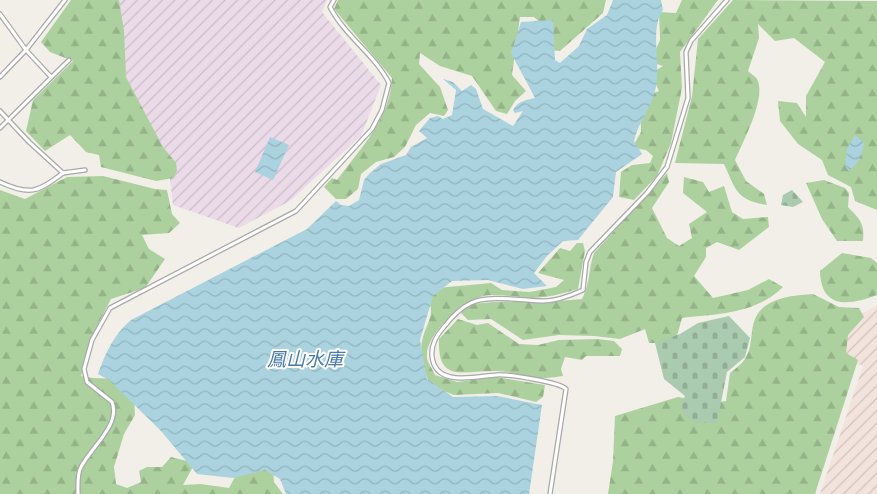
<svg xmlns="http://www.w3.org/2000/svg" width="877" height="494" viewBox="0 0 877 494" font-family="Signika,'Noto Sans TC',sans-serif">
<defs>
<pattern id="industrial-furrows" width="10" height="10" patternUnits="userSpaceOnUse" patternTransform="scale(1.25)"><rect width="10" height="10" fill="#ebdbe8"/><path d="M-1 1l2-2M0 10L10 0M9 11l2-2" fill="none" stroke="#c9bcc7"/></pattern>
<pattern id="military-furrows" width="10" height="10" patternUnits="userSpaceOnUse" patternTransform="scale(1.25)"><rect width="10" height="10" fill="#f3e3dd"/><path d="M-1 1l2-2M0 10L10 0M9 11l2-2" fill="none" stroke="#d0c2bd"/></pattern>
<pattern id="forest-firs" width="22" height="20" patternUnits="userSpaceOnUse" patternTransform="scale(1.25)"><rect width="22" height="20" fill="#add19e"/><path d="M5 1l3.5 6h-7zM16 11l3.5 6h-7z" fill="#95b388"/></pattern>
<pattern id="cemetery-stones" width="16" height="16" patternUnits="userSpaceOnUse" patternTransform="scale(1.25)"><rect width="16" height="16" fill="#aacbaf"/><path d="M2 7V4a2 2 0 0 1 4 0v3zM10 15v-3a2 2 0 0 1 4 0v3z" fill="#92ae96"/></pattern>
<pattern id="water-waves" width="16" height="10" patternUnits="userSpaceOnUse" patternTransform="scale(1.25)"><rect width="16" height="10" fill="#aad3df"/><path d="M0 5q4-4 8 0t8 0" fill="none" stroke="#92b5bf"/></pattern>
</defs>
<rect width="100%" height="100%" fill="#f2efe9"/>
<polygon fill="url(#industrial-furrows)" points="108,0 327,0 322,12 381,85 361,136 290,201 239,228 173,205 168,163 111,86"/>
<polygon fill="url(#military-furrows)" points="877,305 877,494 820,494 863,366 842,357 841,339 855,318"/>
<g fill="url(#forest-firs)">
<polygon points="71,0 119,0 124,30 126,77 163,147 176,163 177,170 174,178 156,181 101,167 99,155 86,152 70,135 45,151 26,131 33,100 73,61 50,52 41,42"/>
<path d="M 338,0 L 606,0 L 603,13 L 560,51 L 548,50 L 548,30 L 534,17 L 520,17 L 512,75 L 526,91 L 515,101 L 507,114 L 496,111 L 472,76 L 440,66 L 420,53 L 419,64 L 440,87 L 448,110 L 444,116 L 430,113 L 416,125 L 405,147 L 394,157 L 376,162 L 361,174 L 358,189 L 346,199 L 336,199 L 324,187 L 332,178 L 337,180 C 360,149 390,119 392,78 L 334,9 Z"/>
<polygon points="682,0 718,0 680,52 682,88 671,143 657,176 634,200 619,197 621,172 632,165 650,163 653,156 646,150 632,148 641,132 640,98 659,91 651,73 663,66 650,62 660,40 659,12 676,13"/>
<path d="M 733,0 L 877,1 L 877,210 L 855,201 L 851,187 L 828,175 L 822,160 L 798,144 L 780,121 L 778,101 L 797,103 L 806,117 L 806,96 L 825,62 L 794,38 L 775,41 L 758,24 L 759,38 L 748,71 C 750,73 755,76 757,79 C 767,97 743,142 735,160 L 746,181 L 764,194 L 767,205 C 736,200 736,190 724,164 L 675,163 L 692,96 L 698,39 Z"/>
<path d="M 667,173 L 669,182 L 652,208 L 667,238 L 679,246 L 692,238 L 689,224 L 707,212 L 683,193 L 684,177 L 703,182 L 709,192 L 724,186 L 732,212 L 743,219 L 768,217 L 769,227 L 739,250 L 717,242 L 706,248 L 706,257 L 694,276 L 713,298 L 748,290 L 769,279 L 783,287 C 756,314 718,314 682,318 L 675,343 L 649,343 L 645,329 L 620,339 L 594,336 L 559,335 L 523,340 L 491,319 L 468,320 L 460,312 L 473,304 L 493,302 L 547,302 L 582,299 C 591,281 588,270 594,253 Z"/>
<path d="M 103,176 L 155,189 L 167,190 L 172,214 L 180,223 L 169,233 L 142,235 L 149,249 L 165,259 L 145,288 L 111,299 L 96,328 L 81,376 C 98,380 115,377 133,380 L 135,415 L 124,434 L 114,467 L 116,484 L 127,488 L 141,482 L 139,471 L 147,467 L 162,467 L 171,457 L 195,463 L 183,485 L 201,484 L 229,488 L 235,477 L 262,468 L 273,469 L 274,482 L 283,494 L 0,494 L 0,190 L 25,199 L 67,177 Z"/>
<path d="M 824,180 L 845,188 L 849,193 L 848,207 C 860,219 865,224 863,241 L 837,241 L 822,219 L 806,183 Z"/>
<path d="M 577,243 L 583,243 L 585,251 L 578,289 C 562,294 546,298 529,298 C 515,297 497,293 483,296 C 463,301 424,335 427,358 C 428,363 433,370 435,375 L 457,382 L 496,377 L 545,385 L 543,397 L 536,402 L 498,393 L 454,395 L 431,386 C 423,370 418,355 423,337 C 428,319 435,317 428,297 L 437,288 L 491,283 L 502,290 L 530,292 L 556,287 L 564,280 L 538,273 L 560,248 L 570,251 Z"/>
<path d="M 842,253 L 871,258 L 877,263 L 877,295 C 848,306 821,309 820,271 Z"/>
<path d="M 813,294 L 839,307 L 859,308 L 864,317 L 848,335 L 846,353 L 858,360 L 815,494 L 608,494 L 613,461 L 615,416 L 678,397 L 714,403 L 726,401 L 730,373 C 735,369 743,363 746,357 C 753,345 750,331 755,319 C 763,298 794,295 813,294 Z"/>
<path d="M 458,319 L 477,325 L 488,323 L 519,344 L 538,345 L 559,340 L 597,339 L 614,341 L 622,349 L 620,356 L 586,356 L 582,360 L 565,357 L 561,369 L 563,376 C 554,377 544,379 535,378 C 522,377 509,371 496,371 C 465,370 437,385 439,339 Z"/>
</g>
<g fill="url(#cemetery-stones)">
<polygon points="792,190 803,202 793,207 781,205 783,195"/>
<polygon points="729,316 750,338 745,357 727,372 717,423 694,423 680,409 685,396 664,379 655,343 680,334 698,323"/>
</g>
<g fill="url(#water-waves)">
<path d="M 613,0 L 661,0 L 663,10 C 649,29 662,67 655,91 C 650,109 638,123 634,141 L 642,154 L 616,172 L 613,197 L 578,240 L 563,241 L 547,256 L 534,273 L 547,286 L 523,289 L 488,280 L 452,281 L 433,296 L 420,340 L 427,379 L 453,397 L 497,396 L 542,405 L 529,494 L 286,494 L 280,479 L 265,470 L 233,478 L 197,474 L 161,431 L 109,380 L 98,374 C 105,354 114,334 131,320 L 307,229 L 336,201 L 341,205 L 349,206 L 359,200 L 364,180 L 370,173 L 381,164 L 406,155 L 411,147 L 427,138 L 419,131 L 430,118 L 438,116 L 443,119 L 452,115 L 456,90 L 443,79 L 453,82 L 462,91 L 471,85 L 476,89 L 483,109 L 513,126 L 523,111 L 515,113 L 513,110 C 518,101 526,100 535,98 L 511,53 L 521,22 L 553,20 L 555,60 L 560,63 L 579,46 L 587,29 L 607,15 Z"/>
<path d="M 855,135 L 864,143 C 862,156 859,162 849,171 L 845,166 L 847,149 Z"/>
<polygon points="270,137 289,145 273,180 255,172"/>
</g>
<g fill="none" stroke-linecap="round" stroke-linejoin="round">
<defs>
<g id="street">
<polyline points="0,14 26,50 51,77"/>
<polyline points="0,77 26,50 65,0"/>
<polyline points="0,111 29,142 63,173"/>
<polyline points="0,128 69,60"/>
<polyline points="63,173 85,170"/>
<path d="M 0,182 C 30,196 38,192 63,173"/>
<path d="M 78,494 C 78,486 77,474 81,467 C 91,447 121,425 112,402 L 87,382 L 84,369 L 92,340 L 110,308 L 296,211 L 372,129 L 382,110 L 389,83 C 375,55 345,36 330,7 L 334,0"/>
<path d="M 550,494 L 566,389 C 560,382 507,374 496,375 C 476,376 435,388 432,356 C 431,346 436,336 443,328 C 450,319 460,308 471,303 C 489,294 523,301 543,301 C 556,301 572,295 583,290 L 586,262 L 590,252 L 647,193 L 667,167 L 688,98 L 686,52 L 691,41 L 727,0"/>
</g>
</defs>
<use href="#street" stroke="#a9a9a9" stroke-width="5.5"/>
<use href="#street" stroke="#fff" stroke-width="3"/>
</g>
<g text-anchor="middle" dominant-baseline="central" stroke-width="4" stroke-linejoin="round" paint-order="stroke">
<g font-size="19" font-style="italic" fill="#4a7aab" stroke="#fff">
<text x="305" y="360">鳳山水庫</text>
</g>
</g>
</svg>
